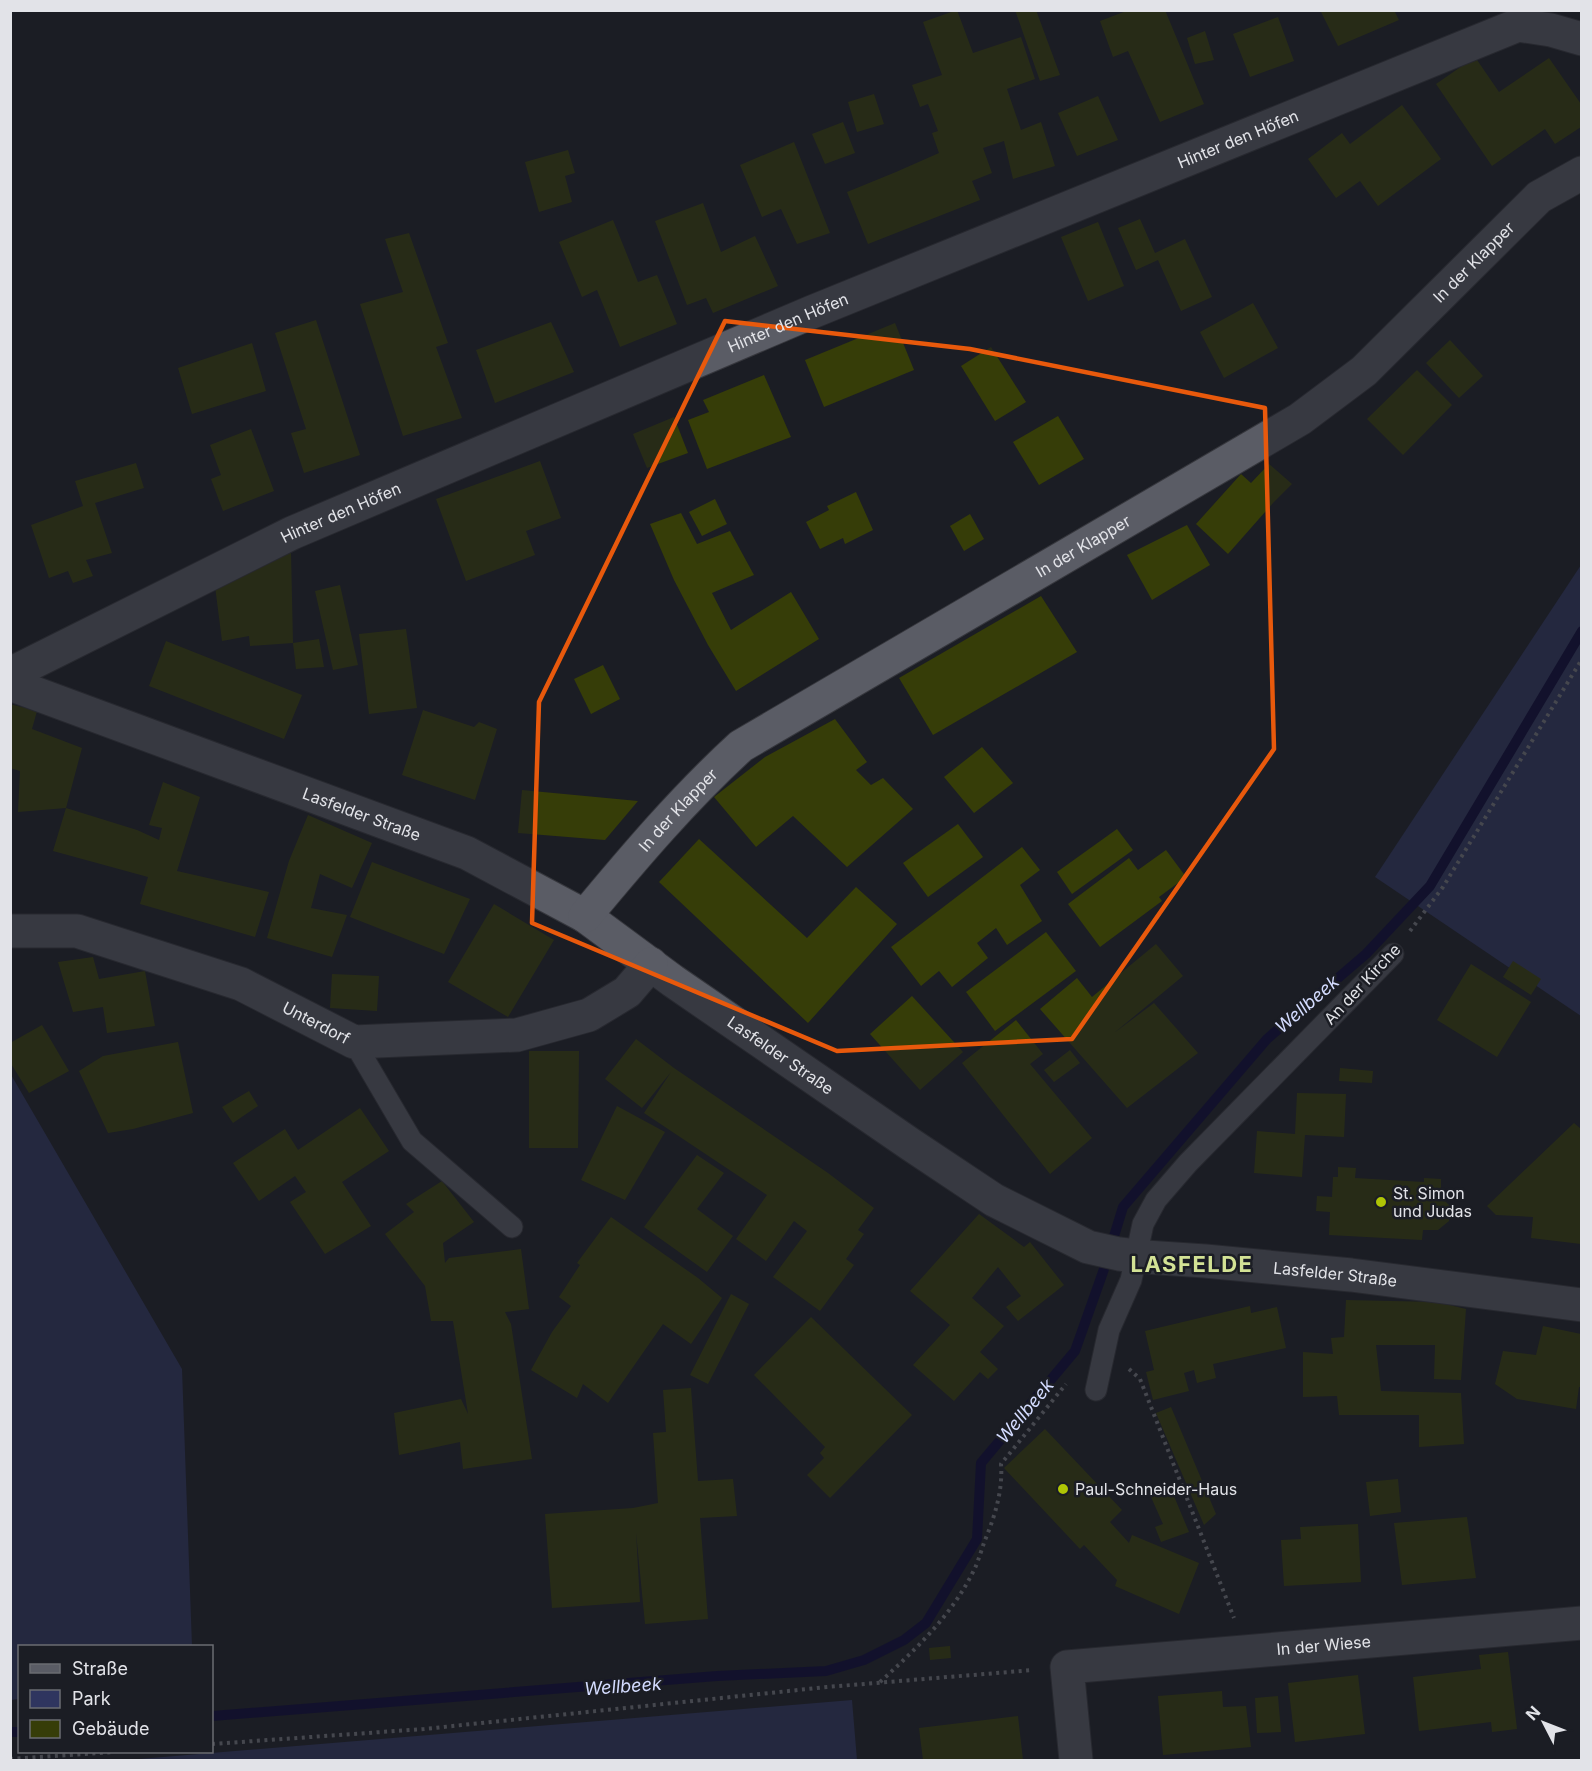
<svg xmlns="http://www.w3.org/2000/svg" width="1592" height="1771" viewBox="0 0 1592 1771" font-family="Inter,sans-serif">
<rect width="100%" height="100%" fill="#1b1d24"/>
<g fill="#2f355f">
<polygon points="1581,565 1581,1016 1375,877"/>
<polygon points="10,1073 182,1369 192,1646 20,1646 19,1699 11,1700"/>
<polygon points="852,1700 857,1760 127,1760"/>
</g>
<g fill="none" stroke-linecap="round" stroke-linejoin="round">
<g stroke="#080435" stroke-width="10">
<polyline points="212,1716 717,1676 826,1671 864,1660 904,1640 926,1623 977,1539 981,1463 1075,1351 1103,1272 1123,1207 1267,1039 1366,954 1430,886 1582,631"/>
<polyline points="10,1732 20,1732"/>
</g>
</g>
<g fill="#363d08">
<polygon points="957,10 973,53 1021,37 1035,79 1007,89 1021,130 1041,122 1055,166 1013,179 1004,141 983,148 992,173 972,181 980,200 868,244 847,192 896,172 939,153 932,133 938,131 928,104 920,107 912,85 942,75 923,22"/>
<polygon points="1015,10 1036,10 1060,75 1040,81"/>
<polygon points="1129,10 1165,10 1204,104 1160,122 1128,51 1113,57 1100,21"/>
<polygon points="1320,10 1394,10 1399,20 1338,46"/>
<polygon points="1278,17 1294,61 1250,77 1233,34"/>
<polygon points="1205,31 1214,60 1195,64 1187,38"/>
<polygon points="1475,57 1499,92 1549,58 1581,104 1581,127 1555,144 1545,129 1492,166 1436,84"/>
<polygon points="874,94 884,124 857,132 848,102"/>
<polygon points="1098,96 1118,140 1077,156 1058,113"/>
<polygon points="1402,105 1441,159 1378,206 1360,181 1336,198 1308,159 1342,133 1350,144"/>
<polygon points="843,122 855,153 825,164 812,134"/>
<polygon points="794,142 830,233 797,244 781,209 762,217 740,165"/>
<polygon points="568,150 575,173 565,176 572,202 539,212 525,162"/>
<polygon points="703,203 721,252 755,236 778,286 713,313 706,298 687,305 655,221"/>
<polygon points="1140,219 1155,253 1185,239 1212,297 1181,311 1158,260 1136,270 1118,228"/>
<polygon points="613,220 638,282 657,275 677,324 620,347 597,290 582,297 559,242"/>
<polygon points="1098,222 1124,286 1088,301 1061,237"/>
<polygon points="409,233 448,343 436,347 462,418 403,436 360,304 403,292 385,239"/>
<polygon points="1253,303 1278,348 1224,378 1200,332"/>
<polygon points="316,320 360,455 304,473 291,433 306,429 275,333"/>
<polygon points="551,322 574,372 495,403 476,350"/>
<polygon points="895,323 914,370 824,407 805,360"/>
<polygon points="1450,340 1483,376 1459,398 1426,363"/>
<polygon points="252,343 266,391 192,414 178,368"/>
<polygon points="991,347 1026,402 995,421 961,366"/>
<polygon points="1417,370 1452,405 1403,455 1367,419"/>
<polygon points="764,375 791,437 707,469 688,420 709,412 703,400"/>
<polygon points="1058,416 1084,459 1039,485 1013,442"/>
<polygon points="674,417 688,453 647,468 633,434"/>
<polygon points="251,429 274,491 223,511 211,479 221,475 210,445"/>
<polygon points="540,461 561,518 526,531 535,555 466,581 436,499"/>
<polygon points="136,463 144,488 95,503 112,553 86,560 93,576 73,583 68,571 49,578 31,525 83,506 75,481"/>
<polygon points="1269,464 1292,484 1273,503 1228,554 1196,524 1241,474 1251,483"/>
<polygon points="856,492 873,530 845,544 843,538 820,549 806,522 829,510 827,506"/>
<polygon points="715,499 727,524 702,536 689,512"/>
<polygon points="681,513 697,544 730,531 754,575 712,593 731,630 791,592 819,639 736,691 708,645 674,580 650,524"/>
<polygon points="970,514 984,539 964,551 950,526"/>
<polygon points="1187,525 1210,565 1152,600 1127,555"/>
<polygon points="291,552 293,643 250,646 249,636 222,641 215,586"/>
<polygon points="340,585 358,665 333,670 315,591"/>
<polygon points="1041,596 1077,652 933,735 899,678"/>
<polygon points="406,629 417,708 369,714 359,634"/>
<polygon points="319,639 324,667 296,669 293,643"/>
<polygon points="166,641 302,695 284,739 149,686"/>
<polygon points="603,665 620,699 591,714 574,679"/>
<polygon points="10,704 37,711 32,729 82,748 66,808 18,812 20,771 10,768"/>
<polygon points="423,710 474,727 479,722 497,729 475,800 402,775"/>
<polygon points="835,719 867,762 856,770 871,785 883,778 913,809 847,867 793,816 756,847 714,797 765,757"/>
<polygon points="982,747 1013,783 974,813 944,777"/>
<polygon points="163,782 200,797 177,871 269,892 255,937 140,904 148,877 53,851 66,808 137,830 159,840 162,828 149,825"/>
<polygon points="522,790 638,801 605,840 518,833"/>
<polygon points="308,815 372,843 352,888 320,874 311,908 347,915 332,957 267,938 289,861"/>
<polygon points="958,824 983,857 928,897 903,863"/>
<polygon points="1117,829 1133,850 1072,894 1057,872"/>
<polygon points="699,839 807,938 856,887 897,924 808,1023 659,882"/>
<polygon points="1022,847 1040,870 1020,885 1042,921 1007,945 996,928 977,943 988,958 952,987 939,971 921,986 891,947"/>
<polygon points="1166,850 1186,877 1159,897 1162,901 1100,947 1068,904 1129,858 1138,870"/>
<polygon points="372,862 470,899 444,954 350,917"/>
<polygon points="494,904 554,940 508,1017 448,982"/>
<polygon points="1046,932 1076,971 995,1031 966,992"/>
<polygon points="1156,944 1183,976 1114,1033 1154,1003 1198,1053 1127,1108 1040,1009 1077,978 1092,997"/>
<polygon points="93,957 99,979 145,971 155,1026 107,1033 103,1007 73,1012 58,962"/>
<polygon points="1513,961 1541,979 1531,995 1503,977"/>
<polygon points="1471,964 1531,1002 1497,1057 1437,1020"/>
<polygon points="332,974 379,976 377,1011 330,1008"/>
<polygon points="912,996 963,1052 920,1090 870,1034"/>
<polygon points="1016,1020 1043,1054 1030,1064 1092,1138 1050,1174 962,1063"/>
<polygon points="42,1025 69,1071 29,1093 10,1062 10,1043"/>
<polygon points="636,1039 674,1068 828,1173 874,1208 858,1230 864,1234 846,1259 854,1265 820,1311 773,1277 807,1231 794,1221 766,1261 736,1239 767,1195 644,1113 671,1072 642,1108 605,1079"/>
<polygon points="178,1042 193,1113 133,1129 108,1133 79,1071 103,1056"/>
<polygon points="1070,1050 1080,1063 1054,1082 1044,1070"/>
<polygon points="529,1051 579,1051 578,1148 529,1148"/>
<polygon points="1340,1068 1373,1071 1372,1083 1339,1081"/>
<polygon points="249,1091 258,1106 233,1123 222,1107"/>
<polygon points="1297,1093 1346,1094 1344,1137 1305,1135 1302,1177 1254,1173 1257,1131 1295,1134"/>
<polygon points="617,1106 665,1132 625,1200 581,1180"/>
<polygon points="360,1108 389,1151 342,1182 371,1226 325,1254 290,1202 306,1192 295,1176 259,1201 233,1163 285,1129 298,1150"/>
<polygon points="1574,1123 1581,1129 1581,1244 1531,1238 1533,1217 1496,1215 1487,1206"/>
<polygon points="697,1155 724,1173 697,1209 733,1236 707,1272 644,1227"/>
<polygon points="1338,1167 1356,1168 1355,1178 1424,1182 1424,1178 1441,1179 1441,1197 1450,1206 1449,1221 1438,1230 1423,1230 1422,1240 1329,1235 1330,1212 1316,1211 1317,1196 1332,1197 1333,1177 1338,1177"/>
<polygon points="442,1181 474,1222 443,1243 445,1263 449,1258 521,1249 529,1309 505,1312 511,1324 532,1459 463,1469 460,1442 399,1455 394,1413 461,1399 468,1414 453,1321 431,1321 425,1286 385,1234 414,1212 406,1204"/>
<polygon points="979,1214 1024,1247 1030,1242 1064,1285 1018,1321 1006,1307 1021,1296 998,1267 972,1298 1004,1326 980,1352 998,1369 988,1379 980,1372 954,1401 913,1365 950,1325 910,1291"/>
<polygon points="611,1217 698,1278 722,1298 691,1344 663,1324 608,1403 583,1384 577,1398 531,1370 552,1332 571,1306 559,1297 580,1265 577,1263"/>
<polygon points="731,1294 749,1304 708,1384 690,1375"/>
<polygon points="1346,1300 1437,1302 1466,1309 1461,1380 1434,1379 1435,1345 1376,1345 1381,1391 1461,1393 1464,1444 1419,1447 1419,1415 1339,1415 1337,1396 1303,1397 1303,1352 1333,1354 1331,1338 1344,1337"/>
<polygon points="1250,1306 1251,1313 1277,1307 1286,1348 1213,1364 1216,1378 1197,1383 1194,1370 1184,1373 1189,1391 1153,1400 1146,1372 1154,1370 1145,1331"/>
<polygon points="811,1317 912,1415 830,1498 807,1475 824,1458 820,1453 825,1447 754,1375"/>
<polygon points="1543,1326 1581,1334 1581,1387 1579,1387 1576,1409 1517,1399 1495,1384 1503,1351 1536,1355"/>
<polygon points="691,1388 698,1481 733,1479 737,1516 700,1518 708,1619 645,1624 636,1532 640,1602 552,1608 545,1514 633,1508 658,1503 653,1433 666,1432 663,1390"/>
<polygon points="1171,1407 1216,1514 1204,1525 1156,1413"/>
<polygon points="1045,1429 1122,1510 1110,1522 1129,1543 1132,1535 1199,1563 1179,1614 1115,1586 1117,1580 1084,1545 1080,1549 1004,1468"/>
<polygon points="1398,1479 1401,1512 1370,1516 1366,1482"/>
<polygon points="1171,1489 1189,1532 1161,1542 1155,1527 1163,1524 1151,1497"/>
<polygon points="1467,1517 1476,1578 1402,1585 1394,1523"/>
<polygon points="1358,1524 1361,1582 1284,1586 1281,1540 1301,1539 1300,1527"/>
<polygon points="950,1646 951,1658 930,1660 929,1648"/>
<polygon points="1508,1652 1517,1729 1492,1732 1491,1722 1419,1731 1413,1677 1481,1669 1479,1655"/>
<polygon points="1358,1675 1365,1734 1295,1742 1288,1683"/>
<polygon points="1222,1691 1223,1707 1246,1706 1251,1747 1163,1755 1158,1696"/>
<polygon points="1278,1696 1281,1732 1257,1733 1255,1698"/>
<polygon points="1018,1716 1023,1760 923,1760 919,1728"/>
</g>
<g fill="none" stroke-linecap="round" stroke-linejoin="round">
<defs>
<g id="service">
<polyline points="354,1042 412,1141 512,1227"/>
<polyline points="1096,1390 1109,1330 1131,1280 1143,1224 1156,1200 1188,1163 1393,954"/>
</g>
<g id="minor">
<path id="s1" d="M 10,674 L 292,533 L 812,312 L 1518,25 L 1551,30 L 1582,39"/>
<path id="s2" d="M 10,684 L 467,853 L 585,916 L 673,981 L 910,1144 L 994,1200 L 1088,1247 L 1119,1254 L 1145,1257 L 1205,1261 L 1351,1275 L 1582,1305"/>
<path id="s3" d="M 585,916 C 634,857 684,798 741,746 L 1300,419 L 1364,371 L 1539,197 L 1582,173"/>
<path id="s4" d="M 10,931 L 77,931 L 241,984 L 354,1042 L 517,1035 L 589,1015 L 627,992 L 651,964"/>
<path id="s5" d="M 1076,1760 L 1067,1667 L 1582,1623"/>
</g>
</defs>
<use href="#service" stroke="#36373d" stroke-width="23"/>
<use href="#minor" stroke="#36373d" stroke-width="35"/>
<g stroke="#787a80" stroke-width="4" stroke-dasharray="3 4.5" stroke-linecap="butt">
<polyline points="1410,931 1443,887 1582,659"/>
<polyline points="1129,1369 1140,1379 1234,1618"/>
<path d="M 880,1682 C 915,1650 950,1617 972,1574 C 978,1563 981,1551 985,1540 C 995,1516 1003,1490 1001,1464 L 1066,1384"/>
<polyline points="212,1744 424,1729 827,1687 1033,1670"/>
<polyline points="10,1759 114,1752"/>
</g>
<use href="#service" stroke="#5a5c65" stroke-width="21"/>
<use href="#minor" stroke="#5a5c65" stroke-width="33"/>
</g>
<path d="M0 0H1592V1771H0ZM 725,321 L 970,349 L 1265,408 L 1274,749 L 1072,1039 L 837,1051 L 532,923 L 539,702 Z" fill="#1b1d24" fill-opacity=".55" fill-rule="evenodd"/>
<path fill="none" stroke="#e8590c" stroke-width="4.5" stroke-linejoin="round" d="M 725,321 L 970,349 L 1265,408 L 1274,749 L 1072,1039 L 837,1051 L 532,923 L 539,702 Z"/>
<g fill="#afc505" stroke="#1b1d24" stroke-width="2">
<circle cx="1381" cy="1202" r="6"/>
<circle cx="1063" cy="1489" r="6"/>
</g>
<g text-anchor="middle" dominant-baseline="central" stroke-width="5" stroke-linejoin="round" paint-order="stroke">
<g font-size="16" fill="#e2e3e8" stroke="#1b1d24">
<text stroke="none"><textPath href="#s1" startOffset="1340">Hinter den Höfen</textPath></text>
<text stroke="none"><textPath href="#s3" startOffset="1113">In der Klapper</textPath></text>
<text stroke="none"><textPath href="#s1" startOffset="854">Hinter den Höfen</textPath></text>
<text stroke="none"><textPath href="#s1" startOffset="368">Hinter den Höfen</textPath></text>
<text stroke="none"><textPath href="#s3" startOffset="627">In der Klapper</textPath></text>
<text stroke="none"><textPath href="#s3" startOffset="141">In der Klapper</textPath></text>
<text stroke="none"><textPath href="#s2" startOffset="375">Lasfelder Straße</textPath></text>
<text transform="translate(1362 984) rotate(-47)">An der Kirche</text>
<text stroke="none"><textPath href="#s4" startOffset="324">Unterdorf</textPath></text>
<text stroke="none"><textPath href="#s2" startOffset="861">Lasfelder Straße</textPath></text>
<text stroke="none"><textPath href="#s2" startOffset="1473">Lasfelder Straße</textPath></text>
<text stroke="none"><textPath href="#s5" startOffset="351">In der Wiese</textPath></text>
</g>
<g font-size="16" fill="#e2e3e8" stroke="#1b1d24" text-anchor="start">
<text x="1393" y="1193">St. Simon<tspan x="1393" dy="18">und Judas</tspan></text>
<text x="1075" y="1489">Paul-Schneider-Haus</text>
</g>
<g font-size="18" font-style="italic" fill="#d4dcff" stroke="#1b1d24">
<text transform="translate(1307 1004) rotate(-41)">Wellbeek</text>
<text transform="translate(1025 1411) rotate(-50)">Wellbeek</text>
<text transform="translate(623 1686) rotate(-4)">Wellbeek</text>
</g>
<g font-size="22" font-weight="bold" letter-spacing="1.5" fill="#d3e295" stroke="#1b1d24">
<text x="1192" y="1264">LASFELDE</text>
</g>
</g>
<rect width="1592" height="1771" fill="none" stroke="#e2e3e8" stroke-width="24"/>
<rect x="18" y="1645" width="195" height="108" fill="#1b1d24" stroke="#6b6c72" stroke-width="1.5"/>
<rect x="30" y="1664" width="30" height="9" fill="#5a5c65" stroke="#6b6c72" stroke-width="1.5"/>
<text x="72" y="1675" font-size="18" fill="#e2e3e8">Straße</text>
<rect x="30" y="1690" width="30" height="18" fill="#2f355f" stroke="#6b6c72" stroke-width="1.5"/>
<text x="72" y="1705" font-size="18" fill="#e2e3e8">Park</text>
<rect x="30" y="1720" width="30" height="18" fill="#363d08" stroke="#6b6c72" stroke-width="1.5"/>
<text x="72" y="1735" font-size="18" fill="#e2e3e8">Gebäude</text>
<g transform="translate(1544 1723) rotate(312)" stroke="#1b1d24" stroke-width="4.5" paint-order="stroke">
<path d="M0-4.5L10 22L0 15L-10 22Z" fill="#e2e3e8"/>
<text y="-9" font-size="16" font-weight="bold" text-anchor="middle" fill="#e2e3e8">N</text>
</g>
</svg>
